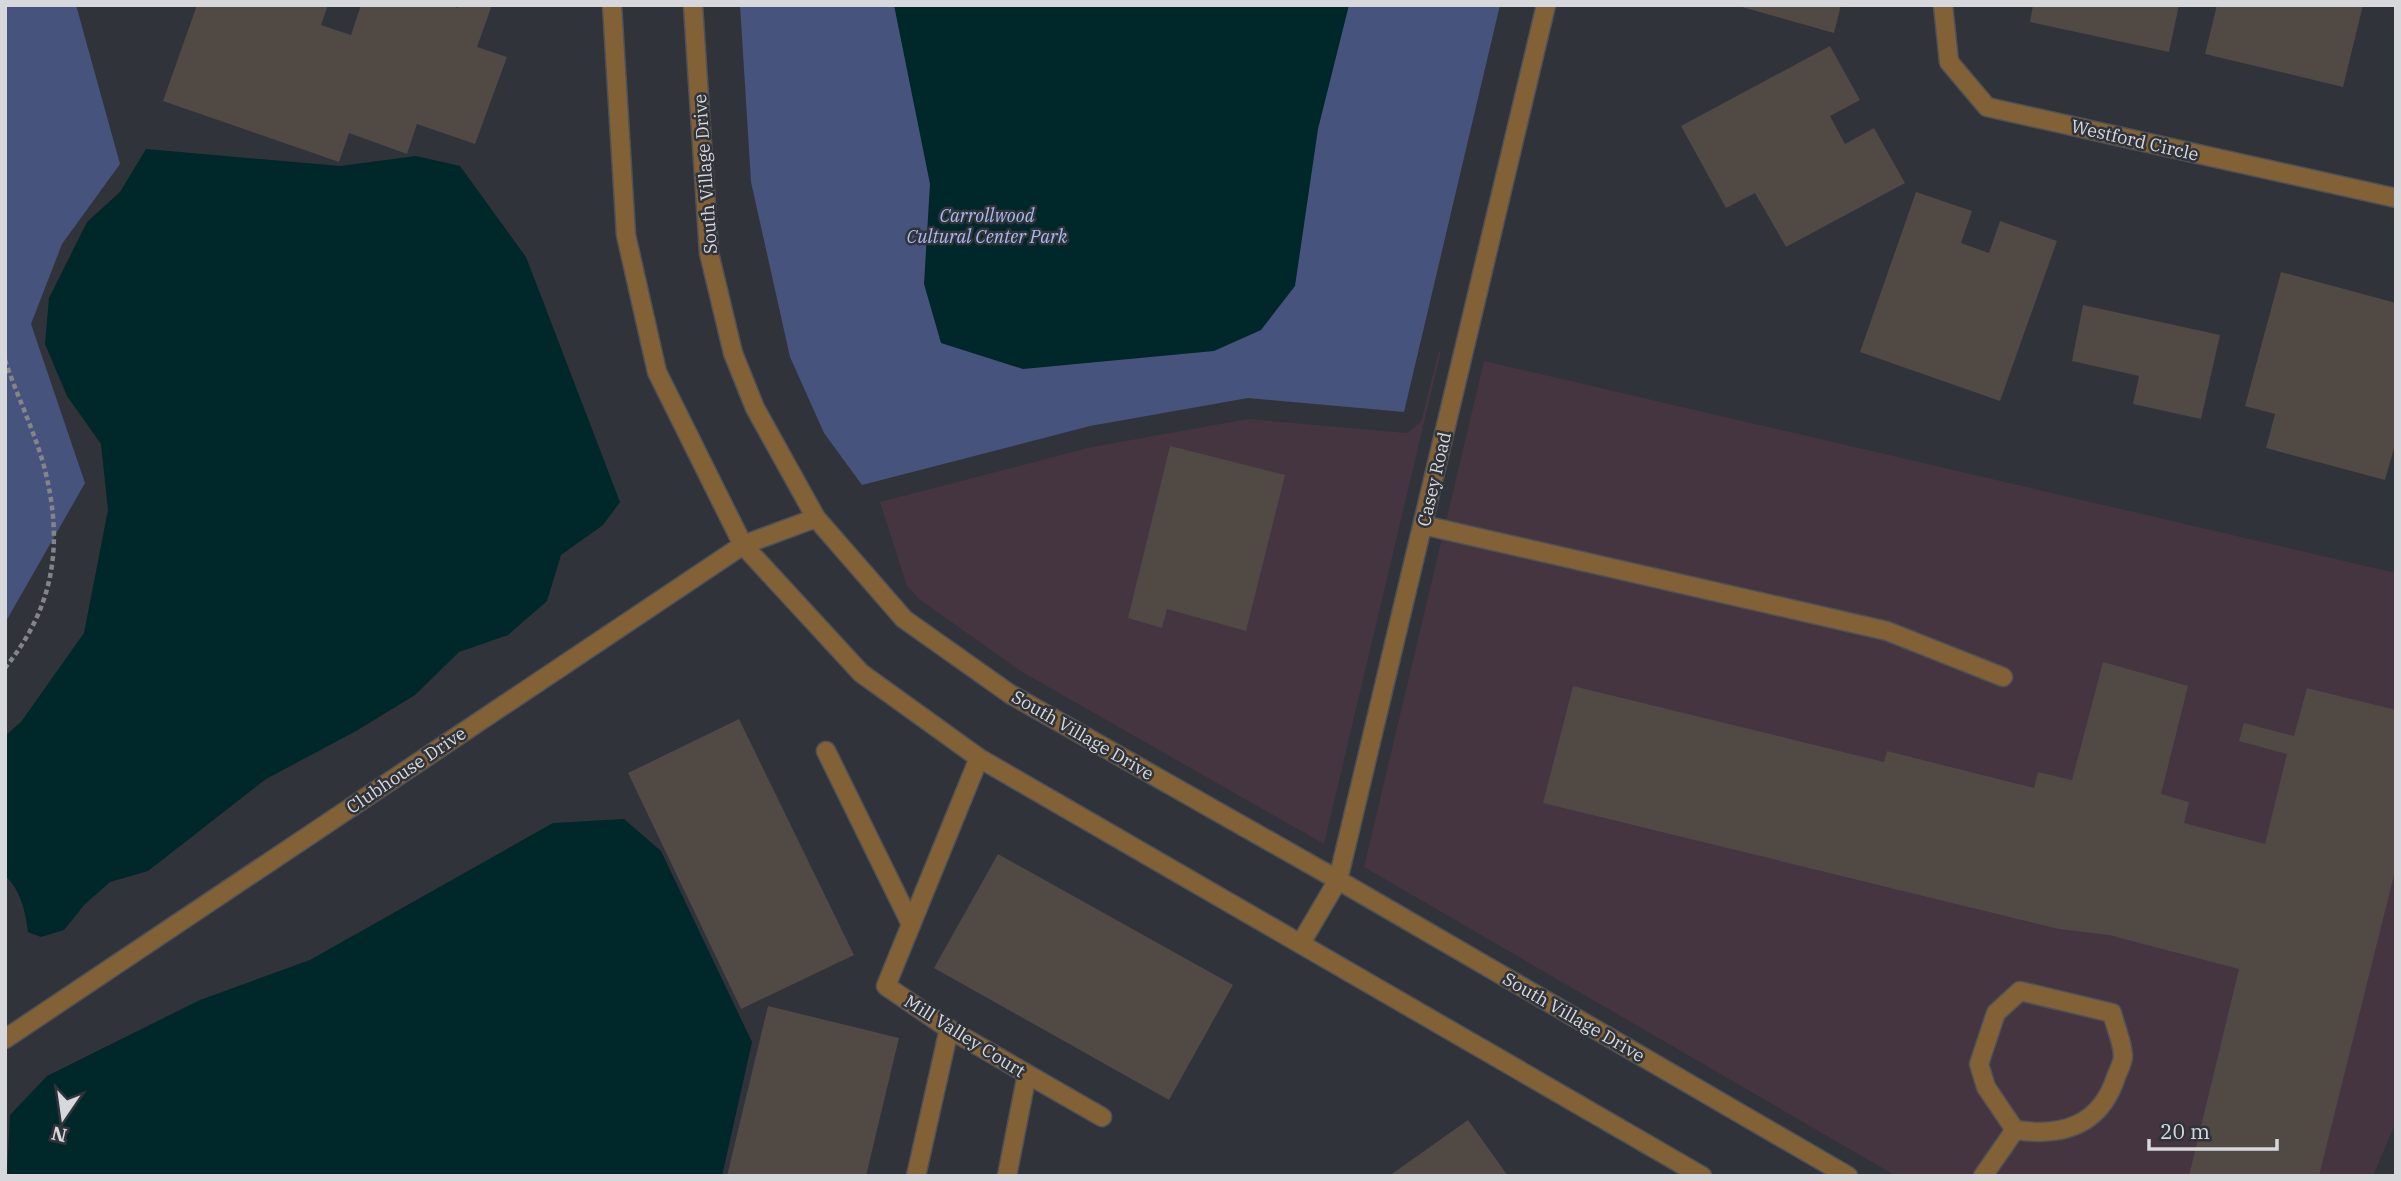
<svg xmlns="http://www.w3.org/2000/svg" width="2401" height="1181" viewBox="0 0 2401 1181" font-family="'IBM Plex Serif',serif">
<rect width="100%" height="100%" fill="#303339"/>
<g fill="#453540">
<polygon points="1439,351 1441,351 1324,844 1022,672 919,599 907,586 880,502 1092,447 1248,419 1407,433 1421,422"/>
<polygon points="1484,361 2396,573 2396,1122 2373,1176 1896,1176 1364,867"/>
</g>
<g fill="#46537c">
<polygon points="5,5 76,5 120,164 62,244 31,324 85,483 5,623"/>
<polygon points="740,5 1500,5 1404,412 1248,398 1090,426 862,485 824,433 790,357 751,182"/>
</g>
<g fill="#002729">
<polygon points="894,5 1349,5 1318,129 1295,286 1261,330 1214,351 1023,369 941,343 924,284 930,184"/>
<path d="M 146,149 L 340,166 L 416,156 L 460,166 L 526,257 L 620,502 L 603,525 L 561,555 L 547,601 L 508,635 L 459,652 L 415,695 L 356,731 L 266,779 L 148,871 L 110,882 L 85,904 L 64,930 L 41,937 L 28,932 C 26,913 20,888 5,876 L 5,736 L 21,722 L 84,633 L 108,510 L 101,444 L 67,396 L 45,344 L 49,298 L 87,222 L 120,192 Z"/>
<polygon points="624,819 661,851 752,1042 722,1176 9,1176 7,1174 10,1115 47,1076 200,1000 310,960 553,823"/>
</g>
<g fill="#504944">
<polygon points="197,5 328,5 321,25 351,35 361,5 451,5 458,8 459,5 492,5 477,47 507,57 475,144 417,124 407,154 349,133 339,162 163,101"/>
<polygon points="1735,5 1841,5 1834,33"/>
<polygon points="2033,5 2179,5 2169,52 2030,22"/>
<polygon points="2217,5 2363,5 2343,87 2205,54"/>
<polygon points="1830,46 1860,100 1830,116 1845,144 1874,128 1905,183 1786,247 1755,193 1726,208 1681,126"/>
<polygon points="1916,192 1972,211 1961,243 1989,253 2000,221 2057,241 2000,401 1860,352"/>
<polygon points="2281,272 2396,303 2396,441 2385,480 2266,448 2275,414 2245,406"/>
<polygon points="2083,305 2220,335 2201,419 2133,404 2139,376 2072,361"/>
<polygon points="1170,446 1285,475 1246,631 1167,609 1162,628 1128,618"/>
<polygon points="2103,662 2188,686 2161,794 2189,802 2184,823 2265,844 2287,754 2239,741 2244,723 2294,736 2307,688 2396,710 2396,867 2319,1176 2189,1176 2239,969 2109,935 2059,929 1543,803 1573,686 1884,762 1887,751 2034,788 2038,772 2072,780"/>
<polygon points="739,719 854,955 741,1009 628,773"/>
<polygon points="998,854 1233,985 1169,1100 934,968"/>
<polygon points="768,1006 899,1038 866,1176 727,1176"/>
<polygon points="1468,1120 1508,1176 1389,1176"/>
</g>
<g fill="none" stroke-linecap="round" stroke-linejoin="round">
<defs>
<g id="minor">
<polyline points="612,5 626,235 657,372 743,545 861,673 979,758 1702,1176"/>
<polyline points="693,5 709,253 733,353 755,408 816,518 904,619 1010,694 1338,880 1848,1176"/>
<polyline points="1943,5 1949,62 1987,107 2396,198"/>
<polyline points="1423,525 1887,631 2003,677"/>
<polyline points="826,751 911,924"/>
<polyline points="979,758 886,986 949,1029 1102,1117"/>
<polyline points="1301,943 1338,880 1546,5"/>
<path d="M 2020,991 L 2112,1013 C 2115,1026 2123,1043 2123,1056 C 2123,1063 2118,1071 2116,1077 C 2100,1126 2062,1137 2015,1130 L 1986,1087 L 1979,1064 L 1996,1013 Z"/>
<polyline points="5,1039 743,545 816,518"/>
<polyline points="916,1176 949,1029"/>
<polyline points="1007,1176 1027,1074"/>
<polyline points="1983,1176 2015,1130"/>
</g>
</defs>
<use href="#minor" stroke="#4e5156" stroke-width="21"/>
<path stroke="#83858a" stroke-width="4.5" stroke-dasharray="5 3.5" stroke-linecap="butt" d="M 5,360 C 17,396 34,430 44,466 C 64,543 55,606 5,668"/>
<use href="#minor" stroke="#836136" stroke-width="18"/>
</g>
<g text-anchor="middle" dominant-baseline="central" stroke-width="5" stroke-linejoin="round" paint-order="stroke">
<g font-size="18" fill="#d6d8dc" stroke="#303339">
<text transform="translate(2135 140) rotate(13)">Westford Circle</text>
<text transform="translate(705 174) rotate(-94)">South Village Drive</text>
<text transform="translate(1434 479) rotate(-77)">Casey Road</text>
<text transform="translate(1083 735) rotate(30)">South Village Drive</text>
<text transform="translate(406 770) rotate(-34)">Clubhouse Drive</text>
<text transform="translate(1574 1017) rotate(30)">South Village Drive</text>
<text transform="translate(965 1036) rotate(32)">Mill Valley Court</text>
</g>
<g font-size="18" font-style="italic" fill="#a9bcf3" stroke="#303339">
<text x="987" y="215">Carrollwood<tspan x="987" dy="21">Cultural Center Park</tspan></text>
</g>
</g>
<rect width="2401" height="1181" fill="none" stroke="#d6d8dc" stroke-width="14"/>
<g transform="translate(63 1118) rotate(193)" stroke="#303339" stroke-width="5" paint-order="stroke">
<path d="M0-5L12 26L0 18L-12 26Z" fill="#d6d8dc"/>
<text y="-10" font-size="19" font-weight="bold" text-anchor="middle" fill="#d6d8dc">N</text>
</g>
<path d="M2149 1139v10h128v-10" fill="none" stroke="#d6d8dc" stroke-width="3.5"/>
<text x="2160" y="1139" font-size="21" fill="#d6d8dc" stroke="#303339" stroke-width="5" paint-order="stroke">20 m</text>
</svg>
